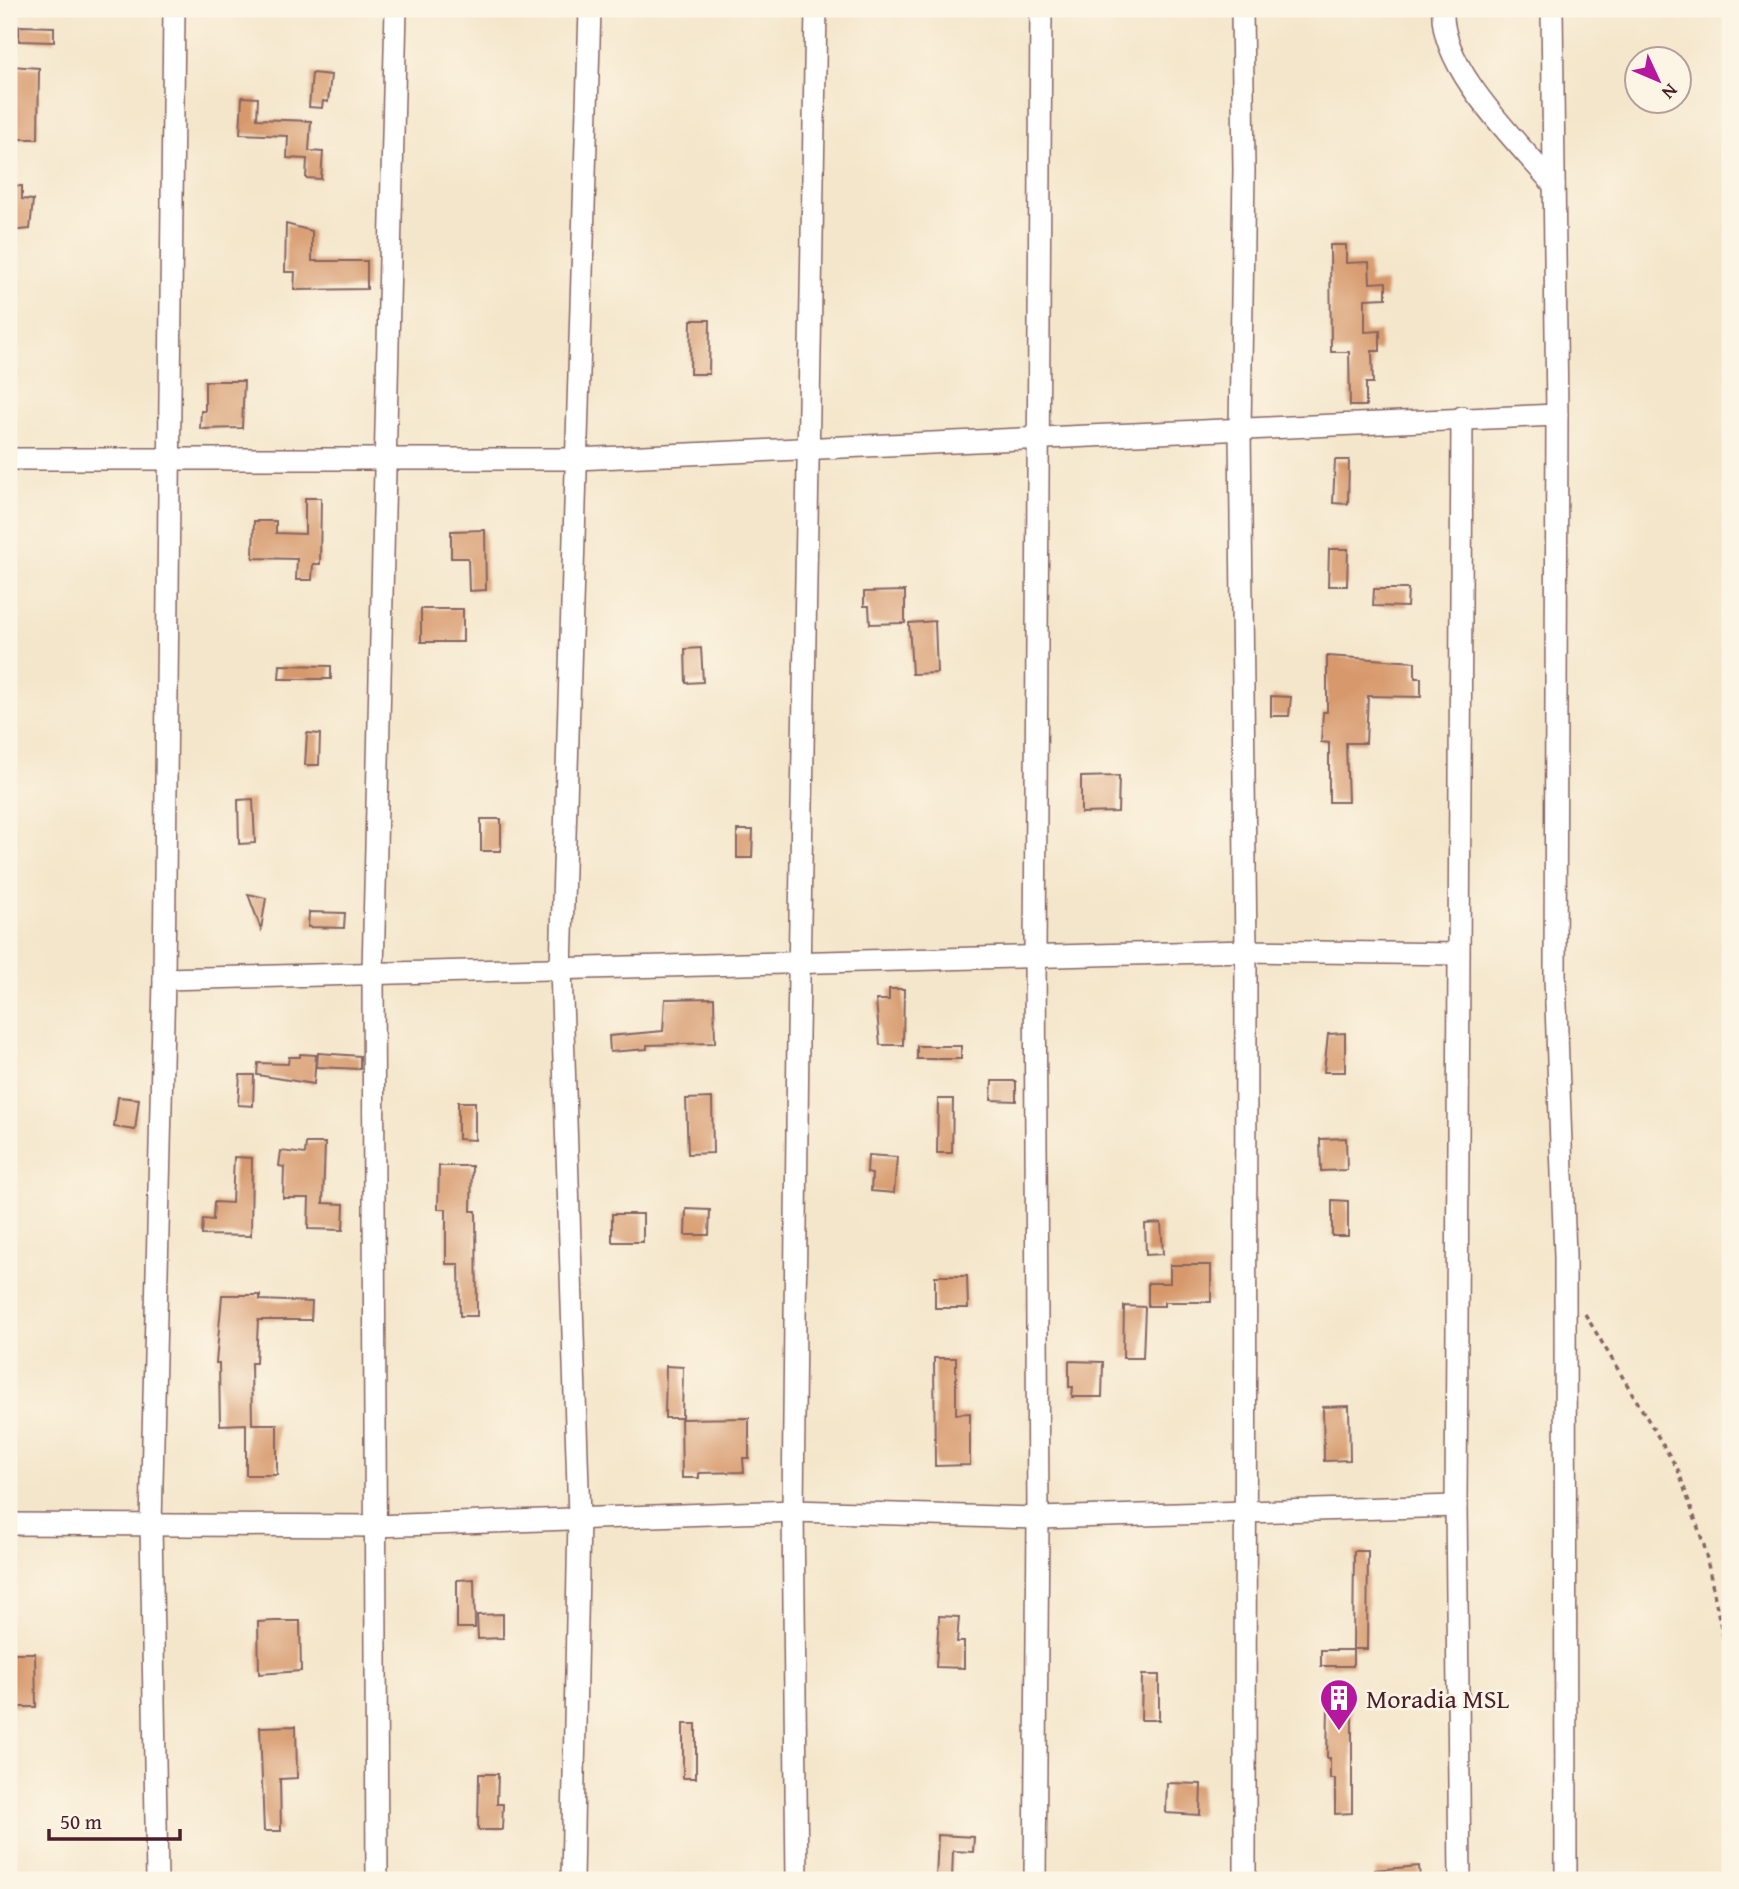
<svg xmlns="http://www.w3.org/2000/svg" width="1739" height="1889" viewBox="0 0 1739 1889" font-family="'Gentium Book Plus',serif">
<rect width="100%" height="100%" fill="#fcf5e5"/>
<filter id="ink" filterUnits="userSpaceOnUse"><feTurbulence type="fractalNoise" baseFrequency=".0143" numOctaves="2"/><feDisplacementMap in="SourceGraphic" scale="14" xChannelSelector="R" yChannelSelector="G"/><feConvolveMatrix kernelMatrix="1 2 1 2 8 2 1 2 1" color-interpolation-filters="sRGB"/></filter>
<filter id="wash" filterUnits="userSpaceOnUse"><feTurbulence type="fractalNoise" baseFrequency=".00686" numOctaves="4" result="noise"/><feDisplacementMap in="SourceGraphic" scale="28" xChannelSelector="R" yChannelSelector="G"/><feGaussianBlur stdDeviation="1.57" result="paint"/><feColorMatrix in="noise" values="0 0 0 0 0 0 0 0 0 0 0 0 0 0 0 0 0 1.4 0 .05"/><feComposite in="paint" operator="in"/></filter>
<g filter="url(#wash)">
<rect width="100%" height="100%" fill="#f4e6cb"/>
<g id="blocks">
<g fill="#d7996c">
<polygon points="19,26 54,27 54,42 19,41"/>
<polygon points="11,66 39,68 38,139 10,139"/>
<polygon points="312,73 331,75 328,102 323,101 322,108 309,107"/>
<polygon points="242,97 258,98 257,119 311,121 309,151 323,152 321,179 306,178 307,159 287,158 288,136 240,134"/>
<polygon points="9,186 22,186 22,199 33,200 30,229 9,231"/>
<polygon points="286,224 312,231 312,261 367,261 367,289 294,290 295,272 285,272"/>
<polygon points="1330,245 1346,245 1346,263 1369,262 1370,283 1386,282 1386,298 1365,299 1365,332 1380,331 1380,351 1372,351 1373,383 1366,383 1366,406 1350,406 1349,352 1331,352"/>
<polygon points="691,320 710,320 709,374 690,374"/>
<polygon points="205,381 244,381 242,428 200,429 201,411 205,411"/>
<polygon points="1335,460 1349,460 1348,504 1333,503"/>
<polygon points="305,498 321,498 320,564 313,564 312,580 296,580 297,559 253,558 254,521 276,521 276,533 305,534"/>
<polygon points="485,530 486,590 469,591 468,558 451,558 451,531"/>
<polygon points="1329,549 1348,549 1347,586 1328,586"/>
<polygon points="1374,589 1408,589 1407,607 1373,606"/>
<polygon points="905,591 905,623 870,624 869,606 864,606 864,592"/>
<rect x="421" y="609" width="42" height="33"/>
<polygon points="935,621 937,673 912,674 909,623"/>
<polygon points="701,648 703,682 686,683 685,649"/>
<polygon points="1327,656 1415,662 1415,678 1421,678 1421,697 1368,696 1366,743 1346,743 1348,802 1329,802 1329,743 1321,742 1323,712 1327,712"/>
<polygon points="280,665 331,666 331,679 279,679"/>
<polygon points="1271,696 1291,697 1289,716 1271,716"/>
<polygon points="307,733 320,734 319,765 305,765"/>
<polygon points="1119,776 1118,812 1081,813 1081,777"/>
<polygon points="253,799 255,843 239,844 238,800"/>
<rect x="481" y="819" width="20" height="32"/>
<polygon points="737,830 753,830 752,858 737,858"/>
<polygon points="248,894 266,898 261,929"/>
<polygon points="309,912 345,913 344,928 308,927"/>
<polygon points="889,989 904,989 903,1045 880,1045 876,1000 889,1000"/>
<polygon points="714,998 715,1043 647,1045 647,1049 610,1052 609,1036 663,1031 665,999"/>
<polygon points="1345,1033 1345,1072 1324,1072 1328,1034"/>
<rect x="917" y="1046" width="44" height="13"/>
<polygon points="318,1053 360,1056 360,1069 317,1067"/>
<polygon points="300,1054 316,1055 314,1084 257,1075 258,1063 288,1064 289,1057 300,1057"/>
<polygon points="240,1075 254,1075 253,1106 238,1105"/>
<polygon points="992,1081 1016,1081 1016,1101 991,1100"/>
<polygon points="118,1097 139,1099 135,1130 114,1127"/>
<polygon points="712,1098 713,1153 688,1154 686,1099"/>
<polygon points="938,1099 953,1099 952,1153 937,1153"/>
<polygon points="458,1102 475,1102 475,1140 458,1139"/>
<polygon points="1346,1138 1347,1170 1321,1171 1320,1139"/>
<polygon points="306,1143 325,1143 323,1203 344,1204 343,1230 308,1229 309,1198 283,1198 284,1167 279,1166 281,1151 305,1154"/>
<polygon points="868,1155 897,1157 894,1193 871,1191 872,1174 867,1173"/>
<polygon points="234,1157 252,1158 251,1236 202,1235 203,1219 213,1220 214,1202 232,1203"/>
<polygon points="439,1166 472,1166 471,1211 476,1211 477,1316 460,1316 459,1264 446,1264 446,1209 438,1209"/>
<polygon points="1332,1200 1348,1201 1348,1236 1332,1236"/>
<polygon points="686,1209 710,1210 709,1235 685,1235"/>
<rect x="612" y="1214" width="31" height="28"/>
<polygon points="1161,1223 1163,1254 1146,1255 1145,1224"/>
<polygon points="1170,1265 1211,1265 1211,1302 1164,1302 1164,1306 1148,1306 1148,1283 1170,1283"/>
<polygon points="935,1276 967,1276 968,1308 935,1308"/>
<polygon points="222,1295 260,1295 260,1300 312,1302 311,1320 258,1320 256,1363 251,1363 252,1424 277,1424 277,1475 246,1475 246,1424 220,1425 219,1363 216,1363"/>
<polygon points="1124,1306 1145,1307 1143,1358 1123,1358"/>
<polygon points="934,1358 956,1358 956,1414 970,1413 970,1465 935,1466"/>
<polygon points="1069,1361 1103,1362 1102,1397 1072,1397 1073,1387 1069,1387"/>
<polygon points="666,1366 683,1367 682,1418 665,1418"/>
<polygon points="1349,1406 1350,1460 1324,1461 1323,1407"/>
<polygon points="749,1418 749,1458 743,1458 744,1472 699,1473 699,1478 682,1478 681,1419"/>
<polygon points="1354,1551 1368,1551 1367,1649 1353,1649"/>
<polygon points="474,1579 475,1628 457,1628 457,1580"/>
<polygon points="503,1614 503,1638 478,1639 477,1615"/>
<polygon points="939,1616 959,1617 957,1642 964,1642 964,1668 936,1667"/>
<polygon points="275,1621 300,1621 301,1671 259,1674 258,1622"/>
<rect x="1321" y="1650" width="32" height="16"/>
<polygon points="9,1653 35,1653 36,1707 9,1707"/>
<polygon points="1142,1675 1159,1675 1159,1720 1141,1720"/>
<polygon points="1328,1707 1352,1707 1352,1813 1335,1814 1335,1779 1330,1779 1330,1758 1327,1758"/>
<rect x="683" y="1724" width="13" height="54"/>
<polygon points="296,1726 297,1778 280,1779 281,1831 264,1831 260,1727"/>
<polygon points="479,1774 498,1774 497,1804 503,1804 502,1830 478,1830"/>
<polygon points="1167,1783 1201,1784 1200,1815 1166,1813"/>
<polygon points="938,1835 974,1837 973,1852 953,1851 952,1880 936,1880"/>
<polygon points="1419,1866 1420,1880 1376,1880 1375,1870"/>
</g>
</g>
</g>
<g filter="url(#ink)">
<use href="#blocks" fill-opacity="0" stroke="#866563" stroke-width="2"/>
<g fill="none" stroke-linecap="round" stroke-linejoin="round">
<defs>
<g id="street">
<polyline points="1242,9 1244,170 1240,430 1246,951 1245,1880"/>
<path d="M 1443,9 C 1439,68 1517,141 1554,185"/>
<polyline points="1552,9 1557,415 1555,977 1565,1256 1566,1880"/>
<polyline points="9,459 576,459 1557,415"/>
<polyline points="164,979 1246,951 1458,954"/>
<polyline points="9,1524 375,1526 793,1511 1038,1518 1456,1506"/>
<polyline points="157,1880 151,1524 164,979 174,9"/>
<polyline points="377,1880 373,972 396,9"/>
<polyline points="572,1880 579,1517 561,968 590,9"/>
<polyline points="797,1880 793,1511 798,1035 816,9"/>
<polyline points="1035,1880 1038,1518 1035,956 1041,9"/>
<polyline points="1460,1880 1456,1506 1462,417"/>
</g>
</defs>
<use href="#street" stroke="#866563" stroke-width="24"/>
<polyline stroke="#866563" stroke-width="3.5" stroke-dasharray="5 5" stroke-linecap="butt" points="1585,1314 1678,1470 1704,1545 1730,1671"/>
<use href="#street" stroke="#fff" stroke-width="21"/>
</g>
</g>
<defs>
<symbol id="building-pin" viewBox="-11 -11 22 30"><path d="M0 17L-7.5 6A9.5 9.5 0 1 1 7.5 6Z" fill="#b5179e" stroke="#fcf5e5"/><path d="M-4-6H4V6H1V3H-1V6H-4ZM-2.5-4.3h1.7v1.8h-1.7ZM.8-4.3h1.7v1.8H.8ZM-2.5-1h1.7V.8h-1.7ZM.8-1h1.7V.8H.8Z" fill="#fff"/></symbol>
</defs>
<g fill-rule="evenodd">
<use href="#building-pin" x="1317" y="1676" width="44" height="60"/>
</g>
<g text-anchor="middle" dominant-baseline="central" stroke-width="5" stroke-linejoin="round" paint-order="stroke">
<g font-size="26" fill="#4a1f2b" stroke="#fcf5e5" text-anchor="start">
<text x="1366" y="1698">Moradia MSL</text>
</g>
</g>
<rect width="1739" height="1889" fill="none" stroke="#fcf5e5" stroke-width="35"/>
<g transform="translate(1658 80) rotate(134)"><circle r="33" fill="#fcf5e5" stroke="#b59f9b" stroke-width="2"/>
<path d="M0-5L12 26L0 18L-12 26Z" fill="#b5179e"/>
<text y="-10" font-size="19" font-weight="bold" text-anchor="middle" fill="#4a1f2b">N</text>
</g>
<path d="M49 1829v10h131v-10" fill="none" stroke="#4a1f2b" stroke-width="3.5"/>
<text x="60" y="1829" font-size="21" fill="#4a1f2b" stroke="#fcf5e5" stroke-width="5" paint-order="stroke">50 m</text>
</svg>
